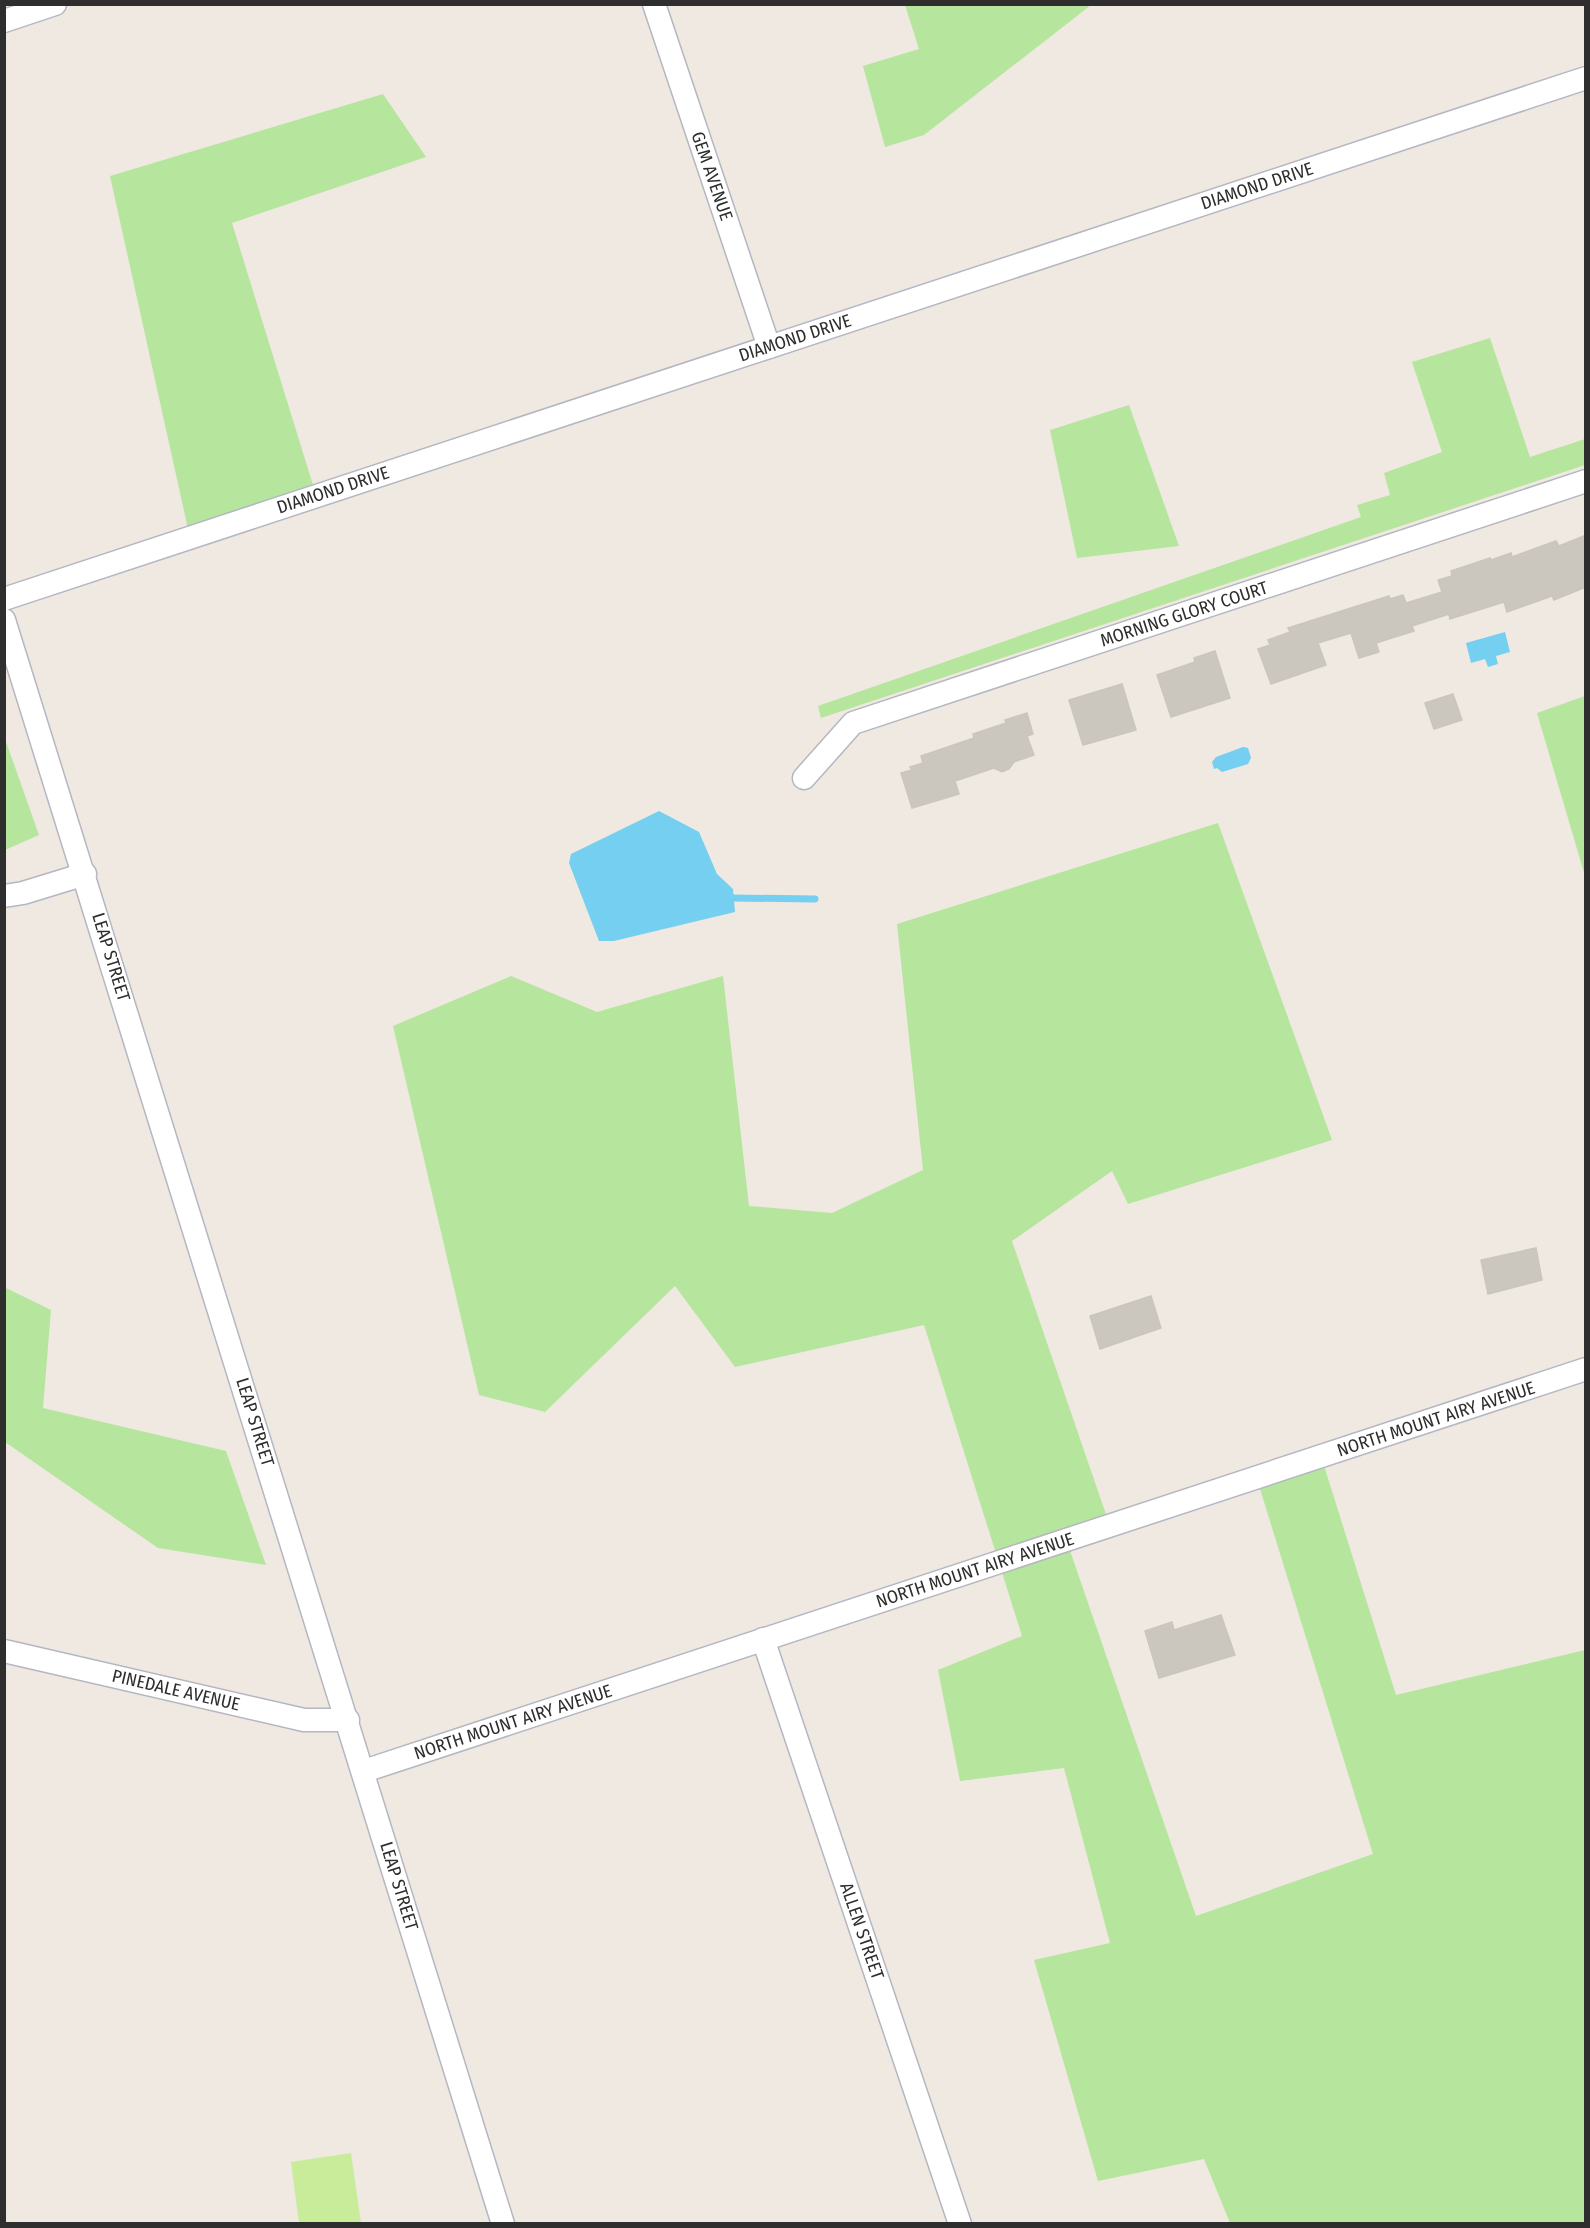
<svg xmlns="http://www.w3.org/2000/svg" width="1590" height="2228" viewBox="0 0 1590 2228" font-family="'Fira Sans Condensed',sans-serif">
<rect width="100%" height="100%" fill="#efe9e1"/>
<g fill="#b6e59e">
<polygon points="905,5 905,4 1091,5 924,135 885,147 863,66 919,49"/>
<polygon points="383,94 426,157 232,223 317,498 190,538 110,176"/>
<polygon points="1490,338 1530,457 1585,439 1585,465 821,718 818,706 1361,517 1357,505 1390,495 1384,473 1442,452 1412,362"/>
<polygon points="1129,405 1179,546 1077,558 1050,430"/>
<polygon points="1585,696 1586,696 1585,876 1537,713"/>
<polygon points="4,736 39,835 5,850 4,850"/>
<polygon points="1218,823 1332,1140 1128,1204 1112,1171 1012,1241 1111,1529 1067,1542 1196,1916 1373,1854 1256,1476 1321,1456 1396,1695 1585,1650 1585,2223 1230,2223 1204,2159 1098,2181 1034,1960 1110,1943 1064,1768 960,1781 938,1670 1022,1636 924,1325 735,1367 675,1286 545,1412 479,1395 393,1026 511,976 597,1012 723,976 749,1206 832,1213 923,1170 897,924"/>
<polygon points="4,1287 51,1310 43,1408 226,1451 266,1565 158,1548 5,1442"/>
</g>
<polygon fill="#c9ec9a" points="351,2153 361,2223 299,2223 291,2162"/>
<g fill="#75cff0">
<polygon points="1505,632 1510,652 1496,656 1498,664 1488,667 1485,659 1471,663 1466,643"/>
<polygon points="1243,747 1248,748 1251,758 1248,764 1222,772 1217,768 1214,769 1212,762 1216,757"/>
<polygon points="659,811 699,832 717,874 733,889 735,912 614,941 599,941 569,863 571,854"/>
</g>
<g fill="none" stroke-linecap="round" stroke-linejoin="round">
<polyline stroke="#75cff0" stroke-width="7" points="733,898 815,899"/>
</g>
<g fill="#cbc7bf" stroke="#cbc5ba" stroke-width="1.5">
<polygon points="1586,535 1586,587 1554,600 1552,596 1507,612 1504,602 1450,619 1449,614 1412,626 1414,631 1376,643 1379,652 1359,658 1351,633 1318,643 1326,665 1271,684 1258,649 1270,645 1268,640 1290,632 1288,628 1389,596 1390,599 1403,595 1406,603 1442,592 1438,580 1452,576 1451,571 1490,558 1491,560 1511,553 1512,557 1556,541 1559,546"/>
<polygon points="1215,651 1230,698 1171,717 1157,675 1195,662 1194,658"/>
<polygon points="1122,684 1136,730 1083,745 1069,700"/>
<polygon points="1453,694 1462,720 1434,729 1425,703"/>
<polygon points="1027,713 1033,734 1027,736 1034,755 1014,762 1009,769 1002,772 994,768 955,781 959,794 912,808 901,773 912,770 910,767 923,763 921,756 974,738 973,734 1006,723 1005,720"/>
<polygon points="1536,1248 1542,1280 1488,1294 1481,1260"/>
<polygon points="1151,1296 1161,1328 1100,1349 1090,1316"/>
<polygon points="1221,1615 1235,1655 1159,1678 1145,1631 1172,1622 1174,1630"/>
</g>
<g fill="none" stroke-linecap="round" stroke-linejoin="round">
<defs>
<g id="minor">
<polyline points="654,4 769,347"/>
<polyline points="4,21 55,4"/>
<polyline points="4,599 1586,78"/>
<polyline points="4,620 503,2224"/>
<polyline points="804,778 853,723 1586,481"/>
<polyline points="4,896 23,893 85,874"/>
<polyline points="763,1639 960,2224"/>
<polyline points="4,1651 304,1720 348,1720"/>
<polyline points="364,1771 1586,1369"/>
</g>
</defs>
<use href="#minor" stroke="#b4b7c1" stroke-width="25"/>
<use href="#minor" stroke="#fff" stroke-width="22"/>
</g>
<g text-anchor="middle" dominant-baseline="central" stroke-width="4.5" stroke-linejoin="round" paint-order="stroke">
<g font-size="18" fill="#2e2e2e" stroke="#fff">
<text transform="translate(712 176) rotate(71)">GEM AVENUE</text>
<text transform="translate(1257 186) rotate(-18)">DIAMOND DRIVE</text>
<text transform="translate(795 338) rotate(-18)">DIAMOND DRIVE</text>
<text transform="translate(333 490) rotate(-18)">DIAMOND DRIVE</text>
<text transform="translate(1184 614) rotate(-18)">MORNING GLORY COURT</text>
<text transform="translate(111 957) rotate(73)">LEAP STREET</text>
<text transform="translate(1436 1419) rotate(-18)">NORTH MOUNT AIRY AVENUE</text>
<text transform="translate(255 1422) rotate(73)">LEAP STREET</text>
<text transform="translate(975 1570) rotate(-18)">NORTH MOUNT AIRY AVENUE</text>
<text transform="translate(176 1690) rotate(13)">PINEDALE AVENUE</text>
<text transform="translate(513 1722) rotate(-18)">NORTH MOUNT AIRY AVENUE</text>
<text transform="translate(399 1886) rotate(73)">LEAP STREET</text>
<text transform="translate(862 1931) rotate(71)">ALLEN STREET</text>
</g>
</g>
<rect width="1590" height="2228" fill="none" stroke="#2e2e2e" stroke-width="12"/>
</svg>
